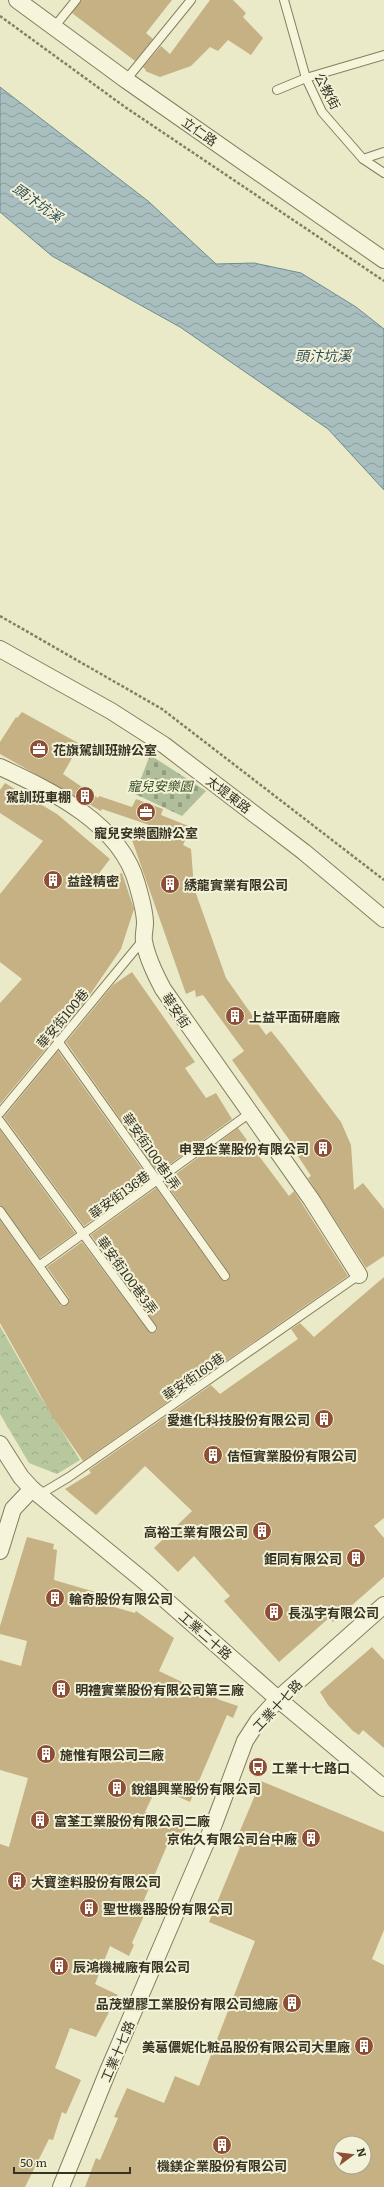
<svg xmlns="http://www.w3.org/2000/svg" width="384" height="2187" viewBox="0 0 384 2187" font-family="Literata,'Noto Sans TC',serif">
<defs>
<pattern id="forest-crowns" width="20" height="18" patternUnits="userSpaceOnUse"><rect width="20" height="18" fill="#b7c89e"/><path d="M2 6a3 3 0 1 1 6 0M12 15a3 3 0 1 1 6 0" fill="none" stroke="#9eac88"/></pattern>
<pattern id="cemetery-stones" width="16" height="16" patternUnits="userSpaceOnUse"><rect width="16" height="16" fill="#b0be9c"/><path d="M2 7V4a2 2 0 0 1 4 0v3zM10 15v-3a2 2 0 0 1 4 0v3z" fill="#909b7f"/></pattern>
<pattern id="water-waves" width="16" height="10" patternUnits="userSpaceOnUse"><rect width="16" height="10" fill="#a9bfbf"/><path d="M0 5q4-4 8 0t8 0" fill="none" stroke="#8a9c9b"/></pattern>
</defs>
<rect width="100%" height="100%" fill="#eaeac9"/>
<polygon fill="url(#forest-crowns)" points="0,1326 37,1391 80,1460 57,1474 29,1463 0,1414"/>
<polygon fill="url(#cemetery-stones)" points="150,755 206,791 182,816 135,794"/>
<polygon fill="url(#water-waves)" stroke="#708c8d" points="0,87 148,201 216,264 254,263 301,273 356,307 384,329 384,490 328,429 180,327 52,256 0,212"/>
<g fill="#c5b183" fill-rule="evenodd">
<polygon points="81,0 172,0 146,33 153,39 135,61 72,13"/>
<polygon points="210,0 233,0 246,13 243,17 263,38 251,55 228,40 218,51 210,47 191,66 160,77 145,71 146,70 143,67 161,46 170,54"/>
<polygon points="22,712 80,744 63,774 98,798 99,796 132,807 136,799 163,809 161,815 191,827 183,845 191,849 194,888 226,978 266,1035 271,1031 284,1047 341,1122 351,1145 354,1190 363,1183 384,1209 384,1256 366,1268 308,1178 311,1176 296,1153 298,1152 232,1060 244,1051 203,995 196,997 195,990 186,994 132,840 164,830 102,809 101,811 0,754 0,742 16,717 17,718"/>
<polygon points="5,783 57,814 110,859 87,889 122,873 134,909 121,949 87,999 0,1104 0,1003 22,979 0,962 0,894 43,841 0,813 0,790"/>
<polygon points="132,972 195,1062 185,1068 206,1098 216,1093 232,1119 158,1173 66,1042 113,985"/>
<polygon points="58,1051 149,1179 84,1226 4,1117"/>
<polygon points="238,1128 289,1196 294,1191 348,1276 83,1461 52,1416 0,1323 0,1220 61,1306 67,1305 69,1298 47,1267 82,1242 148,1331 153,1333 157,1330 156,1325 91,1235 156,1188 221,1279 225,1281 228,1280 229,1273 165,1182"/>
<polygon points="0,1130 75,1233 40,1258 4,1208 0,1206"/>
<polygon points="384,1277 384,1518 374,1526 384,1538 384,1577 333,1622 329,1618 279,1662 224,1601 230,1596 194,1556 178,1572 154,1548 192,1511 145,1466 96,1515 65,1489 91,1473 89,1470 211,1385 220,1394 298,1339 291,1329 300,1323 314,1337"/>
<polygon points="27,1537 54,1544 53,1549 57,1550 54,1580 102,1594 100,1603 135,1613 136,1611 174,1638 159,1671 220,1700 238,1706 233,1718 227,1715 190,1802 157,1787 145,1812 186,1827 181,1839 171,1836 144,1900 150,1902 132,1943 134,1945 129,1956 110,1946 95,1984 118,1995 96,2037 70,2028 55,2068 81,2080 66,2114 62,2112 53,2140 49,2139 25,2187 0,2187 0,1844 9,1847 28,1778 0,1770 0,1660 21,1666 27,1641 0,1634 0,1626"/>
<polygon points="372,1647 384,1660 384,1748 363,1730 359,1735 353,1731 328,1705 320,1692"/>
<path d="M 261,1781 L 384,1832 L 384,1930 L 372,1959 L 384,1965 L 384,2187 L 85,2187 L 96,2158 L 100,2160 L 118,2118 L 114,2117 L 127,2088 L 164,2103 L 175,2076 L 199,2086 L 255,1941 L 209,1922 L 240,1847 L 234,1845 ZM 340,2143 L 364,2143 L 364,2167 L 340,2167 Z"/>
</g>
<g fill="none" stroke-linecap="round" stroke-linejoin="round">
<defs>
<g id="lane">
<polyline points="284,0 306,78 322,112 363,159 384,173"/>
<polyline points="55,26 76,0"/>
<polyline points="126,80 191,0"/>
<polyline points="277,90 306,78 384,55"/>
<polyline points="363,159 384,152"/>
<polyline points="58,1041 225,1276"/>
<polyline points="0,1113 143,940"/>
<polyline points="0,1121 152,1328"/>
<polyline points="0,1211 64,1301"/>
<polyline points="40,1265 250,1113"/>
<polyline points="39,1495 69,1477 359,1275"/>
</g>
<g id="street">
<polyline points="17,0 126,80 384,260"/>
<polyline points="0,649 111,711 164,745 304,852 384,919"/>
<path d="M 0,767 C 52,791 121,824 137,884 C 140,895 145,911 145,923 C 145,929 143,935 144,941 C 147,958 155,974 163,989 L 311,1199 L 359,1275"/>
<polyline points="0,1444 21,1477 32,1489 144,1581 278,1699 384,1788"/>
<polyline points="0,1551 13,1509 32,1489"/>
<polyline points="61,2187 108,2071 214,1824 245,1741 258,1721 278,1699 384,1605"/>
</g>
</defs>
<use href="#lane" stroke="#857e5f" stroke-width="10"/>
<use href="#street" stroke="#857e5f" stroke-width="18"/>
<g stroke="#857e5f" stroke-width="2.5" stroke-dasharray="3 2" stroke-linecap="butt">
<polyline points="0,16 125,107 384,281"/>
<polyline points="0,616 162,709 384,880"/>
</g>
<use href="#lane" stroke="#f6f5dc" stroke-width="8"/>
<use href="#street" stroke="#f6f5dc" stroke-width="16"/>
</g>
<defs>
<symbol id="office-disc" viewBox="-11 -11 22 22"><circle r="9.5" fill="#8e4e35" stroke="#f2f2d8"/><path d="M-6-3h4V-5.5h4V-3h4V5H-6ZM-1-4.5V-3h2v-1.5ZM-6 0V1H6V0Z" fill="#fff"/></symbol>
<symbol id="building-disc" viewBox="-11 -11 22 22"><circle r="9.5" fill="#8e4e35" stroke="#f2f2d8"/><path d="M-4-6H4V6H1V3H-1V6H-4ZM-2.5-4.3h1.7v1.8h-1.7ZM.8-4.3h1.7v1.8H.8ZM-2.5-1h1.7V.8h-1.7ZM.8-1h1.7V.8H.8Z" fill="#fff"/></symbol>
<symbol id="bus-disc" viewBox="-11 -11 22 22"><circle r="9.5" fill="#8e4e35" stroke="#f2f2d8"/><path d="M-5-6H5V4H4V6H2V4H-2V6H-4V4H-5ZM-3.5-4V0h7V-4ZM-3.5 1.2v1.5H-2V1.2ZM2 1.2v1.5H3.5V1.2Z" fill="#fff"/></symbol>
</defs>
<g fill-rule="evenodd">
<use href="#office-disc" x="28" y="738" width="22" height="22"/>
<use href="#building-disc" x="74" y="785" width="22" height="22"/>
<use href="#office-disc" x="135" y="801" width="22" height="22"/>
<use href="#building-disc" x="42" y="869" width="22" height="22"/>
<use href="#building-disc" x="159" y="873" width="22" height="22"/>
<use href="#building-disc" x="224" y="1005" width="22" height="22"/>
<use href="#building-disc" x="312" y="1137" width="22" height="22"/>
<use href="#building-disc" x="313" y="1408" width="22" height="22"/>
<use href="#building-disc" x="202" y="1444" width="22" height="22"/>
<use href="#building-disc" x="251" y="1520" width="22" height="22"/>
<use href="#building-disc" x="345" y="1547" width="22" height="22"/>
<use href="#building-disc" x="44" y="1587" width="22" height="22"/>
<use href="#building-disc" x="263" y="1601" width="22" height="22"/>
<use href="#building-disc" x="50" y="1678" width="22" height="22"/>
<use href="#building-disc" x="35" y="1743" width="22" height="22"/>
<use href="#bus-disc" x="247" y="1756" width="22" height="22"/>
<use href="#building-disc" x="106" y="1777" width="22" height="22"/>
<use href="#building-disc" x="29" y="1809" width="22" height="22"/>
<use href="#building-disc" x="300" y="1827" width="22" height="22"/>
<use href="#building-disc" x="6" y="1870" width="22" height="22"/>
<use href="#building-disc" x="78" y="1897" width="22" height="22"/>
<use href="#building-disc" x="48" y="1955" width="22" height="22"/>
<use href="#building-disc" x="281" y="1992" width="22" height="22"/>
<use href="#building-disc" x="353" y="2035" width="22" height="22"/>
<use href="#building-disc" x="211" y="2134" width="22" height="22"/>
</g>
<g text-anchor="middle" dominant-baseline="central" stroke-width="4" stroke-linejoin="round" paint-order="stroke">
<g font-size="13" fill="#373221" stroke="#f2f2d8">
<text transform="translate(328 91) rotate(62)">公教街</text>
<text transform="translate(200 131) rotate(35)">立仁路</text>
<text transform="translate(229 794) rotate(37)">太堤東路</text>
<text transform="translate(177 1010) rotate(56)">華安街</text>
<text transform="translate(62 1018) rotate(-50)">華安街100巷</text>
<text transform="translate(152 1151) rotate(55)">華安街100巷1弄</text>
<text transform="translate(119 1194) rotate(-36)">華安街136巷</text>
<text transform="translate(128 1275) rotate(54)">華安街100巷3弄</text>
<text transform="translate(193 1376) rotate(-35)">華安街160巷</text>
<text transform="translate(206 1635) rotate(41)">工業二十路</text>
<text transform="translate(277 1705) rotate(-47)">工業十七路</text>
<text transform="translate(117 2051) rotate(-67)">工業十七路</text>
</g>
<g font-size="13" font-weight="bold" fill="#373221" stroke="#f2f2d8" text-anchor="start">
<text x="53" y="749">花旗駕訓班辦公室</text>
<text x="71" y="796" text-anchor="end">駕訓班車棚</text>
<text x="146" y="832" text-anchor="middle">寵兒安樂園辦公室</text>
<text x="67" y="880">益詮精密</text>
<text x="184" y="884">綉龍實業有限公司</text>
<text x="249" y="1016">上益平面研磨廠</text>
<text x="309" y="1148" text-anchor="end">申翌企業股份有限公司</text>
<text x="310" y="1419" text-anchor="end">愛進化科技股份有限公司</text>
<text x="227" y="1455">佶恒實業股份有限公司</text>
<text x="248" y="1531" text-anchor="end">高裕工業有限公司</text>
<text x="342" y="1558" text-anchor="end">鉅同有限公司</text>
<text x="69" y="1598">輪奇股份有限公司</text>
<text x="288" y="1612">長泓宇有限公司</text>
<text x="75" y="1689">明禮實業股份有限公司第三廠</text>
<text x="60" y="1754">施惟有限公司二廠</text>
<text x="272" y="1767">工業十七路口</text>
<text x="131" y="1788">銳錩興業股份有限公司</text>
<text x="54" y="1820">富荃工業股份有限公司二廠</text>
<text x="297" y="1838" text-anchor="end">京佑久有限公司台中廠</text>
<text x="31" y="1881">大寶塗料股份有限公司</text>
<text x="103" y="1908">聖世機器股份有限公司</text>
<text x="73" y="1966">辰鴻機械廠有限公司</text>
<text x="278" y="2003" text-anchor="end">品茂塑膠工業股份有限公司總廠</text>
<text x="350" y="2046" text-anchor="end">美葛儂妮化粧品股份有限公司大里廠</text>
<text x="222" y="2165" text-anchor="middle">機鎂企業股份有限公司</text>
</g>
<g font-size="13" font-style="italic" fill="#3c512a" stroke="#f2f2d8">
<text x="160" y="785">寵兒安樂園</text>
</g>
<g font-size="14" font-style="italic" fill="#324d55" stroke="#f2f2d8">
<text transform="translate(38 202) rotate(35)">頭汴坑溪</text>
<text x="323" y="355">頭汴坑溪</text>
</g>
</g>
<g transform="translate(352 2155) rotate(75)"><circle r="19" fill="#f2f2d8" stroke="#a7a58f"/>
<path d="M0-3L7 15L0 10L-7 15Z" fill="#8e4e35"/>
<text y="-6" font-size="11" font-weight="bold" text-anchor="middle" fill="#373221">N</text>
</g>
<path d="M14 2167v6h116v-6" fill="none" stroke="#373221" stroke-width="2"/>
<text x="20" y="2167" font-size="12" fill="#373221" stroke="#f2f2d8" stroke-width="3" paint-order="stroke">50 m</text>
</svg>
